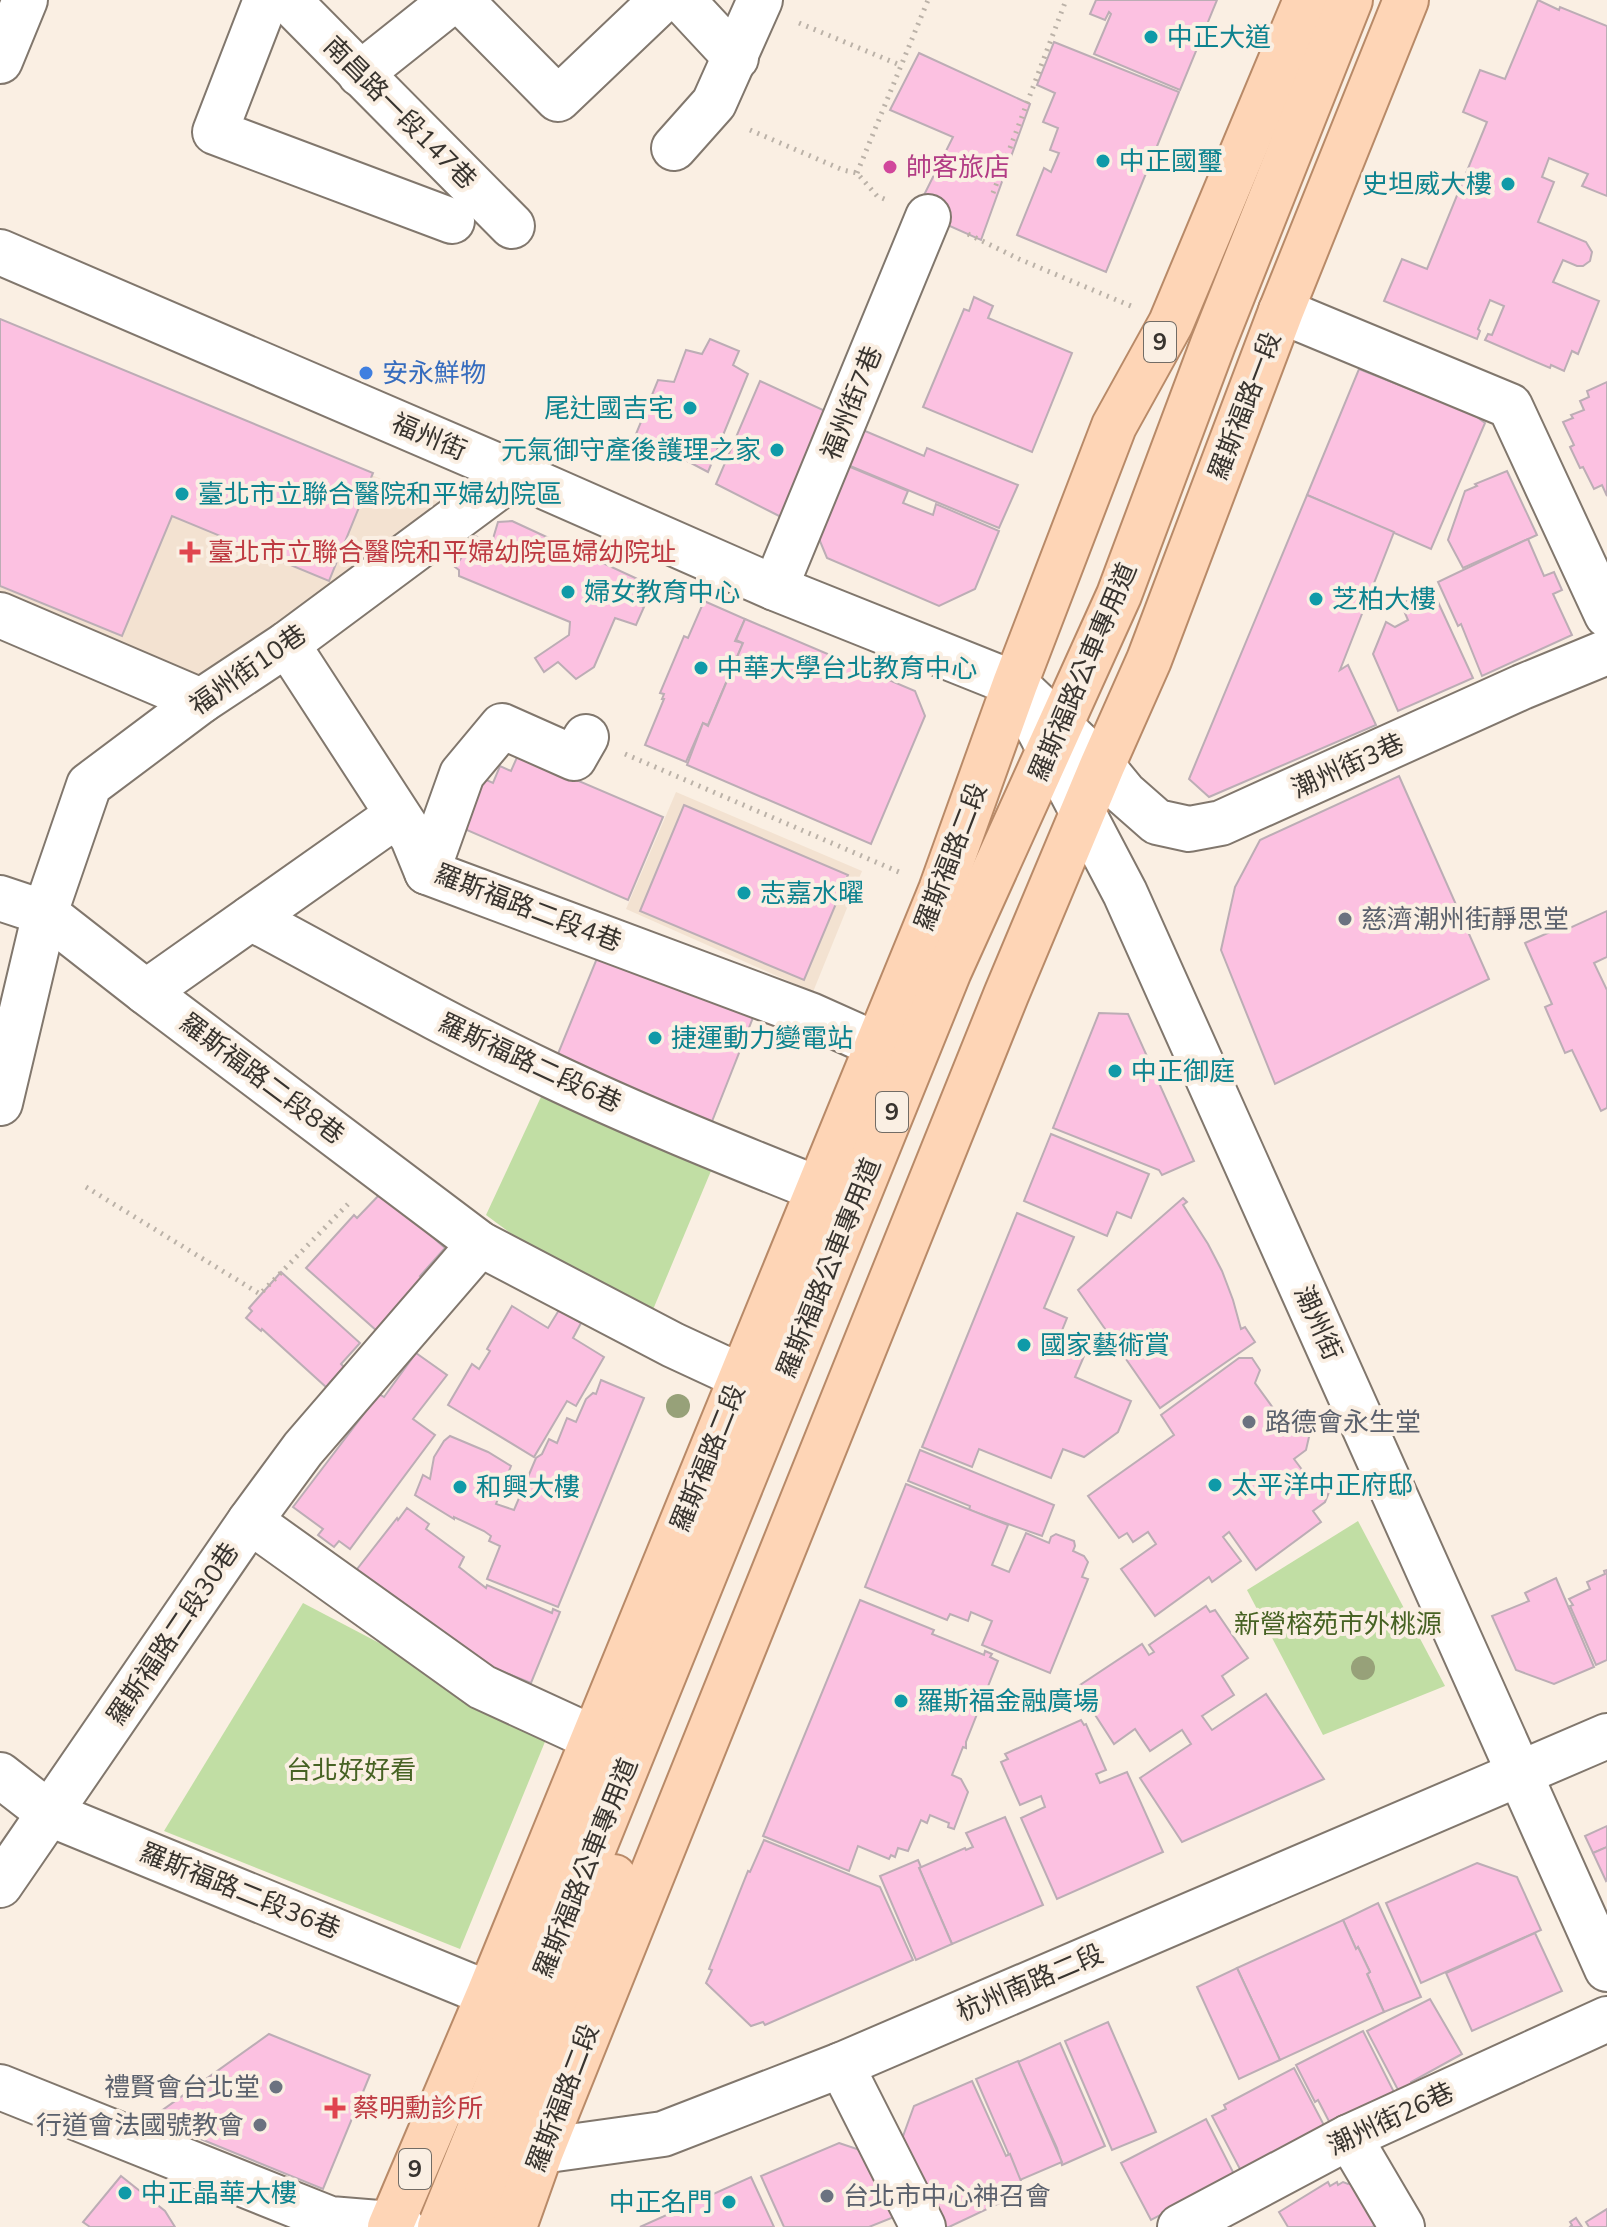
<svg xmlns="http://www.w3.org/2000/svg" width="1607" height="2227" viewBox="0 0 1607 2227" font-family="'Nunito Sans','Noto Sans TC',sans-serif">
<rect width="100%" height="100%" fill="#faefe3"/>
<g fill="#f3e2d1">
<polygon points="0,327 444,504 199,683 0,599"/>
<polygon points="676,792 862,871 813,992 626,909"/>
</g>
<g fill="#c1dea4">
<polygon points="547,1084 716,1159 652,1312 520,1240 486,1215"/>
<polygon points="1358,1521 1445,1686 1323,1735 1247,1590"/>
<polygon points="303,1603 549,1732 460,1949 164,1831"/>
</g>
<g fill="#fcc1e1" stroke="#bcadb5" stroke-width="2">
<polygon points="1096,0 1217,0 1180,90 1094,54 1111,14 1109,12 1105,20 1090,14"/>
<polygon points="1538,0 1559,10 1560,7 1607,26 1607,196 1582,186 1588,174 1549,158 1542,177 1554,182 1538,222 1586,242 1592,252 1590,261 1583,266 1577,266 1563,260 1553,282 1599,301 1578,354 1572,351 1564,371 1551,365 1550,368 1485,340 1488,334 1492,335 1504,306 1490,300 1478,329 1480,331 1477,339 1384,301 1402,259 1427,269 1487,122 1463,112 1480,70 1505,79"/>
<polygon points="1054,42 1179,92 1106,272 1017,235 1044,168 1051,172 1059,153 1050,150 1058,128 1043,122 1055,93 1037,85"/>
<polygon points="919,53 1030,104 981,240 916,211 953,137 890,110"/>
<polygon points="974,297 993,306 988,318 1072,353 1032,452 923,407 964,309 969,311"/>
<polygon points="0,319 373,473 329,581 172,516 122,636 0,586"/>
<polygon points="710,339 739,351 733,365 748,374 708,472 636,434 658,380 674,382 686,350 702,354"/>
<polygon points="1359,369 1473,414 1485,423 1431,549 1307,495"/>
<polygon points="760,381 836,416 793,523 716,484"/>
<polygon points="1607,382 1607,496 1602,485 1594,489 1583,467 1580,468 1570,447 1574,445 1563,422 1573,418 1571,415 1584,410 1580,401 1589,397 1587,391"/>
<polygon points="858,428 924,456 927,448 1018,485 999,528 843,463"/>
<polygon points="843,464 908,491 903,503 933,515 936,504 999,531 975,589 939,606 827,558 817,534"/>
<polygon points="1507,471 1537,535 1463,568 1448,540 1465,491 1477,486 1475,484"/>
<polygon points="1307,495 1394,532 1340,670 1348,665 1376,725 1209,797 1189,779"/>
<polygon points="512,521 642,581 634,603 644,607 636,625 615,618 594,667 576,679 558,662 544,672 535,658 569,635 570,622 459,576 459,570 455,567 462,557 452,552 456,543 469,534 492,542 498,522"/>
<polygon points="1528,539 1544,576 1554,572 1562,590 1553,594 1572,635 1482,676 1461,624 1458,626 1438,582"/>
<polygon points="1432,589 1473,678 1398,711 1373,654 1386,622 1395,627 1408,620 1401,604"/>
<polygon points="704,601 745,619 735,641 743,643 708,725 703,723 686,762 645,745 664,699 662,699 664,694 660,693 684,636 688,638"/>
<polygon points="745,619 915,691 925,716 871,844 687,765 703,723 708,726 743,643 736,640"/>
<polygon points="518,755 663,817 628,900 460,827 482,778 493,783 500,766 511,771"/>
<polygon points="1399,776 1489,979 1275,1084 1221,950 1235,887 1260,840"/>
<polygon points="684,805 848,875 804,980 640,911"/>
<polygon points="1607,911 1607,957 1594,963 1607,990 1607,1108 1601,1111 1572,1050 1565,1053 1545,1007 1552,1004 1525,943 1559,928 1561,932"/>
<polygon points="602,946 756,1010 709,1129 553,1066"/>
<polygon points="1099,1013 1128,1014 1194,1161 1162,1175 1159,1170 1053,1128"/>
<polygon points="1051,1134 1149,1174 1131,1218 1117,1212 1107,1236 1024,1201"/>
<polygon points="382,1192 445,1248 420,1276 424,1279 377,1331 306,1268 354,1215 357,1218"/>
<polygon points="1183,1198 1187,1202 1183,1205 1208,1244 1222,1271 1233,1300 1241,1329 1245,1327 1255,1342 1160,1408 1078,1290"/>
<polygon points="1017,1213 1074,1237 1044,1308 1067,1318 1061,1333 1081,1341 1080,1343 1088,1347 1075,1377 1131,1401 1118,1432 1084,1457 1063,1449 1051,1478 979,1449 972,1467 922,1447"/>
<polygon points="281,1272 360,1343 341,1364 344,1367 326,1387 262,1329 261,1331 246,1318 252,1311 249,1308"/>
<polygon points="512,1306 548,1328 559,1310 581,1323 573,1338 604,1357 576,1406 567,1401 534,1457 448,1405 472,1364 479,1369 490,1351 487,1349"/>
<polygon points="416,1353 447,1375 413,1419 435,1435 350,1549 339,1541 334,1547 318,1535 323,1529 293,1507 379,1394 384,1397"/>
<polygon points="1239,1358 1252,1358 1260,1370 1255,1383 1286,1426 1301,1427 1309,1437 1306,1450 1294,1459 1309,1479 1322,1479 1330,1490 1325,1502 1313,1511 1321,1522 1256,1570 1229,1532 1223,1537 1241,1561 1212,1582 1209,1577 1155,1616 1121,1569 1156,1544 1148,1532 1133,1542 1127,1533 1119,1538 1088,1496 1174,1435 1161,1415"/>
<polygon points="601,1380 644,1398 558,1607 487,1579 500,1546 489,1541 491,1536 484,1531 454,1517 454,1519 415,1495 423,1475 430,1479 434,1457 444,1441 450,1436 488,1452 511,1466 496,1504 514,1510 536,1458 542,1454 549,1439 557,1443 567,1418 576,1422 586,1399 593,1393 596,1394"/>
<polygon points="920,1450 1054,1505 1042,1536 969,1510 970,1506 908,1481"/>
<polygon points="906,1484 1008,1525 992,1565 1009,1572 1026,1533 1049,1543 1051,1537 1056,1534 1074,1541 1075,1546 1073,1551 1084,1556 1088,1562 1082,1577 1088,1579 1050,1673 982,1645 992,1621 971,1612 968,1621 950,1614 947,1620 865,1587"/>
<polygon points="407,1508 429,1524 426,1529 464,1557 459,1567 486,1588 487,1585 552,1613 553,1609 560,1612 531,1683 458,1654 354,1573 397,1518 398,1520"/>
<polygon points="1607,1570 1607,1660 1596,1665 1570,1606 1573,1605 1569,1599 1590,1589 1587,1582 1605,1574 1604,1571"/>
<polygon points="1556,1578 1594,1667 1554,1684 1516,1670 1492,1616 1529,1601 1525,1593"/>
<polygon points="860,1600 934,1630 932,1634 984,1655 985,1651 992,1654 990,1657 998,1661 966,1742 966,1748 963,1747 952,1775 961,1779 968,1792 954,1829 948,1827 949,1823 930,1815 927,1823 921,1820 908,1851 898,1848 895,1857 891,1855 889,1859 858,1846 849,1871 763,1836"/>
<polygon points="1206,1606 1210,1612 1215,1610 1248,1658 1222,1676 1234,1695 1202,1716 1212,1730 1266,1694 1324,1779 1182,1842 1140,1778 1191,1744 1182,1730 1150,1751 1135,1729 1114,1744 1077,1687 1142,1644 1149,1655 1154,1652 1149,1645"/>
<polygon points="1081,1720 1084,1725 1086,1724 1106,1770 1096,1774 1100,1783 1127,1772 1163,1852 1057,1899 1021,1818 1045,1807 1041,1796 1020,1805 1001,1762 1008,1759 1005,1754"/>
<polygon points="1005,1817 1043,1905 952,1944 919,1868 965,1848 966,1850 973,1847 966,1833"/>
<polygon points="1607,1826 1607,1847 1593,1853 1585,1836"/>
<polygon points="764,1840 880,1887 913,1960 765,2025 763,2022 751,2026 706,1983 712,1970 709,1969 748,1871 750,1872"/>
<polygon points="1607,1847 1607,1880 1606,1881 1593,1853"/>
<polygon points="918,1860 921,1867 919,1868 952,1944 916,1960 880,1876"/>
<polygon points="1477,1863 1517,1877 1541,1930 1421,1983 1386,1903"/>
<polygon points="1378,1903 1421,1997 1384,2012 1367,1974 1370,1972 1358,1947 1356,1949 1343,1920"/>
<polygon points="1343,1920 1356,1949 1358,1947 1370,1972 1367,1974 1384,2012 1280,2060 1237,1968"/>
<polygon points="1535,1933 1562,1991 1472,2031 1446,1973"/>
<polygon points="1237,1968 1280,2060 1239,2079 1197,1987"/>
<polygon points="1430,1999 1462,2054 1411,2082 1412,2088 1402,2093 1397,2088 1367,2031"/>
<polygon points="1108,2022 1156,2132 1112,2150 1065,2041"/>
<polygon points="1363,2031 1395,2094 1333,2129 1318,2100 1315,2102 1296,2065"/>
<polygon points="269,2034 370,2075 323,2189 154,2120 157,2114"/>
<polygon points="1060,2043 1105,2146 1062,2165 1057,2148 1018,2062"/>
<polygon points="1018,2061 1062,2162 1020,2180 976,2079"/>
<polygon points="1294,2068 1327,2131 1241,2171 1212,2116 1226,2109 1224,2105"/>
<polygon points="972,2081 1006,2156 1010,2154 1025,2191 949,2227 941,2227 902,2139 914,2106"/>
<polygon points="1206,2119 1235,2176 1151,2220 1121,2163"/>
<polygon points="839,2143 866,2152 894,2217 869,2227 784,2227 761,2176"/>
<polygon points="121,2176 165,2211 175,2227 90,2227 83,2222"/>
<polygon points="751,2177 774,2227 640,2227"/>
<polygon points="1328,2182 1330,2186 1337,2182 1338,2185 1343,2182 1348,2184 1353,2182 1380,2222 1372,2227 1288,2227 1279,2212"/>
<polygon points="1607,2209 1607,2227 1589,2227 1586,2222"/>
<polygon points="1576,2218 1582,2227 1570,2227 1572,2225 1570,2222"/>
</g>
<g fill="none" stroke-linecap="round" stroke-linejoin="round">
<defs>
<g id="minor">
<polyline points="266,0 215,132 452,221"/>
<polyline points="288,0 512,226"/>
<polyline points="460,0 558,99 662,0"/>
<polyline points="682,0 736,58"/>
<polyline points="0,61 25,0"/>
<polyline points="360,74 453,0"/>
<polyline points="674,148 714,103 760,0"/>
<polyline points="0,252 516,474 775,588 1015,684 1102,766 1124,793 1157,822 1189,829 1221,823 1522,687 1607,652"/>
<polyline points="1281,311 1510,406 1607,615"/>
<polyline points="775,588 928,217"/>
<polyline points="0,615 201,701"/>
<polyline points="287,644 413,838 427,872 810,1015 877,1045"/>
<polyline points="1035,722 1125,893 1607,1969"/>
<polyline points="427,872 462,774 502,726 574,758 586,737"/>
<polyline points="0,898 45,913 146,992 480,1244 673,1345 742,1377"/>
<path d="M 251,918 C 350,971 447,1026 548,1074 C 636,1116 728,1153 818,1189"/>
<polyline points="146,992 397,815"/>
<polyline points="0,1103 45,913 89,785 201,701 287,644 516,474"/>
<polyline points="250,1521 303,1449 480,1244"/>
<polyline points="0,1775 50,1814 489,1994"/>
<polyline points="0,1885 250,1521 482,1687 593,1738"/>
<polyline points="841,2065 923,2227"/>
<polyline points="0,2087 330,2219 391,2224 402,2227"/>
<polyline points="1349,2137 1402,2227"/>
<polyline points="509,2139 541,2151 663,2134 841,2065 1607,1736"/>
<polyline points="1180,2227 1349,2137 1607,2019"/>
</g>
<g id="major">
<polyline points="390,2227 489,1994 941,890 1015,684 1114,426 1171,323 1306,0"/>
<polyline points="440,2227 949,971 1119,595 1213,344 1350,0"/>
<polyline points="474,2227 614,1877"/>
<polyline points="514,2227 541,2151 1006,995 1102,766 1149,660 1281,311 1406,0"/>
</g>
</defs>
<use href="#minor" stroke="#81776d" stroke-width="48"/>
<use href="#major" stroke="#b88a68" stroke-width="48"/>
<g stroke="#bbb2a8" stroke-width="5" stroke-dasharray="2 6" stroke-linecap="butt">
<polyline points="799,23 900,65"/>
<polyline points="750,130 843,170 857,173 877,196 889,201"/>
<polyline points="857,173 928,0"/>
<polyline points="993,193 1066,0"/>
<polyline points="968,234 1019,259 1131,306"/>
<polyline points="625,754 899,872"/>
<polyline points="86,1187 260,1294 351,1201"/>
</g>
<use href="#minor" stroke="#fff" stroke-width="44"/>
<use href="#major" stroke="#fed5b6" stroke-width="44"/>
</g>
<g fill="#97a179">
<circle cx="678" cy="1406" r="12"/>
<circle cx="1363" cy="1668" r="12"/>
</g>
<g fill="#0f9aa8" stroke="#faefe3" stroke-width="3">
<circle cx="1151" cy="37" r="8"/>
<circle cx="1103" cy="161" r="8"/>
<circle cx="1508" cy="184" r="8"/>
<circle cx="690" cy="408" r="8"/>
<circle cx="777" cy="450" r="8"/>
<circle cx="182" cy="494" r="8"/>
<circle cx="568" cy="592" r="8"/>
<circle cx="1316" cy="599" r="8"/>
<circle cx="701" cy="668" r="8"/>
<circle cx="744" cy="893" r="8"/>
<circle cx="655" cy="1038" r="8"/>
<circle cx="1115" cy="1071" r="8"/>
<circle cx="1024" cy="1345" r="8"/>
<circle cx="1215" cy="1485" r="8"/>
<circle cx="460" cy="1487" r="8"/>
<circle cx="901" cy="1701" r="8"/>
<circle cx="125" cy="2193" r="8"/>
<circle cx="729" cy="2202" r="8"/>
</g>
<circle fill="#d1479c" stroke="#faefe3" stroke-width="3" cx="890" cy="167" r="8"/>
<circle fill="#3f7fe0" stroke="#faefe3" stroke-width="3" cx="366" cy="373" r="8"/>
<g fill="#e0444e" stroke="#faefe3" stroke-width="3">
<path d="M186 540h8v8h8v8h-8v8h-8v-8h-8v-8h8z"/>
<path d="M331 2096h8v8h8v8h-8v8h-8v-8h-8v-8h8z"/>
</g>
<g fill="#6b7280" stroke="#faefe3" stroke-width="3">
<circle cx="1345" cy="919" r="8"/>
<circle cx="1249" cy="1422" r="8"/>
<circle cx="276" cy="2087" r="8"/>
<circle cx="260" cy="2125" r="8"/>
<circle cx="827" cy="2196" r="8"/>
</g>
<g text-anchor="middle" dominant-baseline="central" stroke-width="8" stroke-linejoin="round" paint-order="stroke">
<g fill="#faefe3" stroke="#726c65" stroke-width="2">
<rect x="1144" y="322" width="32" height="40" rx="6"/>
<rect x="876" y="1092" width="32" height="40" rx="6"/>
<rect x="399" y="2149" width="32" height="40" rx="6"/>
</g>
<g font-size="24" font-weight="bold" fill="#38342f">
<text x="1160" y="342">9</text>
<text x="892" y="1112">9</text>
<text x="415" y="2169">9</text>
</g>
<g font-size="26" fill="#0d838f" stroke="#faefe3" text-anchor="start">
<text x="1167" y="37">中正大道</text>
<text x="1119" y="161">中正國璽</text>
<text x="1492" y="184" text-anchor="end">史坦威大樓</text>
<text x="674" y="408" text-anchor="end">尾辻國吉宅</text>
<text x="761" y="450" text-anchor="end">元氣御守產後護理之家</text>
<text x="198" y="494">臺北市立聯合醫院和平婦幼院區</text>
<text x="584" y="592">婦女教育中心</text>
<text x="1332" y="599">芝柏大樓</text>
<text x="717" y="668">中華大學台北教育中心</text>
<text x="760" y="893">志嘉水曜</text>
<text x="671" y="1038">捷運動力變電站</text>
<text x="1131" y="1071">中正御庭</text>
<text x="1040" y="1345">國家藝術賞</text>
<text x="1231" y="1485">太平洋中正府邸</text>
<text x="476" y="1487">和興大樓</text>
<text x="917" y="1701">羅斯福金融廣場</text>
<text x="141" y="2193">中正晶華大樓</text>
<text x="713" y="2202" text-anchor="end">中正名門</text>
</g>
<g font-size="26" fill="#38342f" stroke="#faefe3">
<text transform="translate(400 113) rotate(45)">南昌路一段147巷</text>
<text transform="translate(852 403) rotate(-68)">福州街7巷</text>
<text transform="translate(1245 406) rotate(-69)">羅斯福路一段</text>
<text transform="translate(429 437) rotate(23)">福州街</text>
<text transform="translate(248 670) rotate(-35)">福州街10巷</text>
<text transform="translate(1083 672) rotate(-67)">羅斯福路公車專用道</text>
<text transform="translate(1348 766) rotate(-24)">潮州街3巷</text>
<text transform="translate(951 857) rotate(-69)">羅斯福路二段</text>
<text transform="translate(528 908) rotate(21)">羅斯福路二段4巷</text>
<text transform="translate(530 1063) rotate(25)">羅斯福路二段6巷</text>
<text transform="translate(262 1079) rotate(37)">羅斯福路二段8巷</text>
<text transform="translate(829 1268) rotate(-68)">羅斯福路公車專用道</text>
<text transform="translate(1318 1323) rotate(66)">潮州街</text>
<text transform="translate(708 1458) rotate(-68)">羅斯福路二段</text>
<text transform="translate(173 1634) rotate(-56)">羅斯福路二段30巷</text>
<text transform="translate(586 1868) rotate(-68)">羅斯福路公車專用道</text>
<text transform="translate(240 1891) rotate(22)">羅斯福路二段36巷</text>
<text transform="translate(1030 1983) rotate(-23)">杭州南路二段</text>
<text transform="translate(563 2098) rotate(-69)">羅斯福路二段</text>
<text transform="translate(1391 2119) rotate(-25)">潮州街26巷</text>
</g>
<g font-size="26" fill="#b23c85" stroke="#faefe3" text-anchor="start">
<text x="906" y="167">帥客旅店</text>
</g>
<g font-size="26" fill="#366cbe" stroke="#faefe3" text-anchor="start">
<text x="382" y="373">安永鮮物</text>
</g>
<g font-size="26" fill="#be3a42" stroke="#faefe3" text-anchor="start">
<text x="208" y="552">臺北市立聯合醫院和平婦幼院區婦幼院址</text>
<text x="353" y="2108">蔡明勳診所</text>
</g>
<g font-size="26" fill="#5b616d" stroke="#faefe3" text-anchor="start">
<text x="1361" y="919">慈濟潮州街靜思堂</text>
<text x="1265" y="1422">路德會永生堂</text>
<text x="260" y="2087" text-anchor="end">禮賢會台北堂</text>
<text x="244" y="2125" text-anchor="end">行道會法國號教會</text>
<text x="843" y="2196">台北市中心神召會</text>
</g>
<g font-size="26" fill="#466223" stroke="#faefe3">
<text x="1338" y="1624">新營榕苑市外桃源</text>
<text x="351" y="1770">台北好好看</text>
</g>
</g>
</svg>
